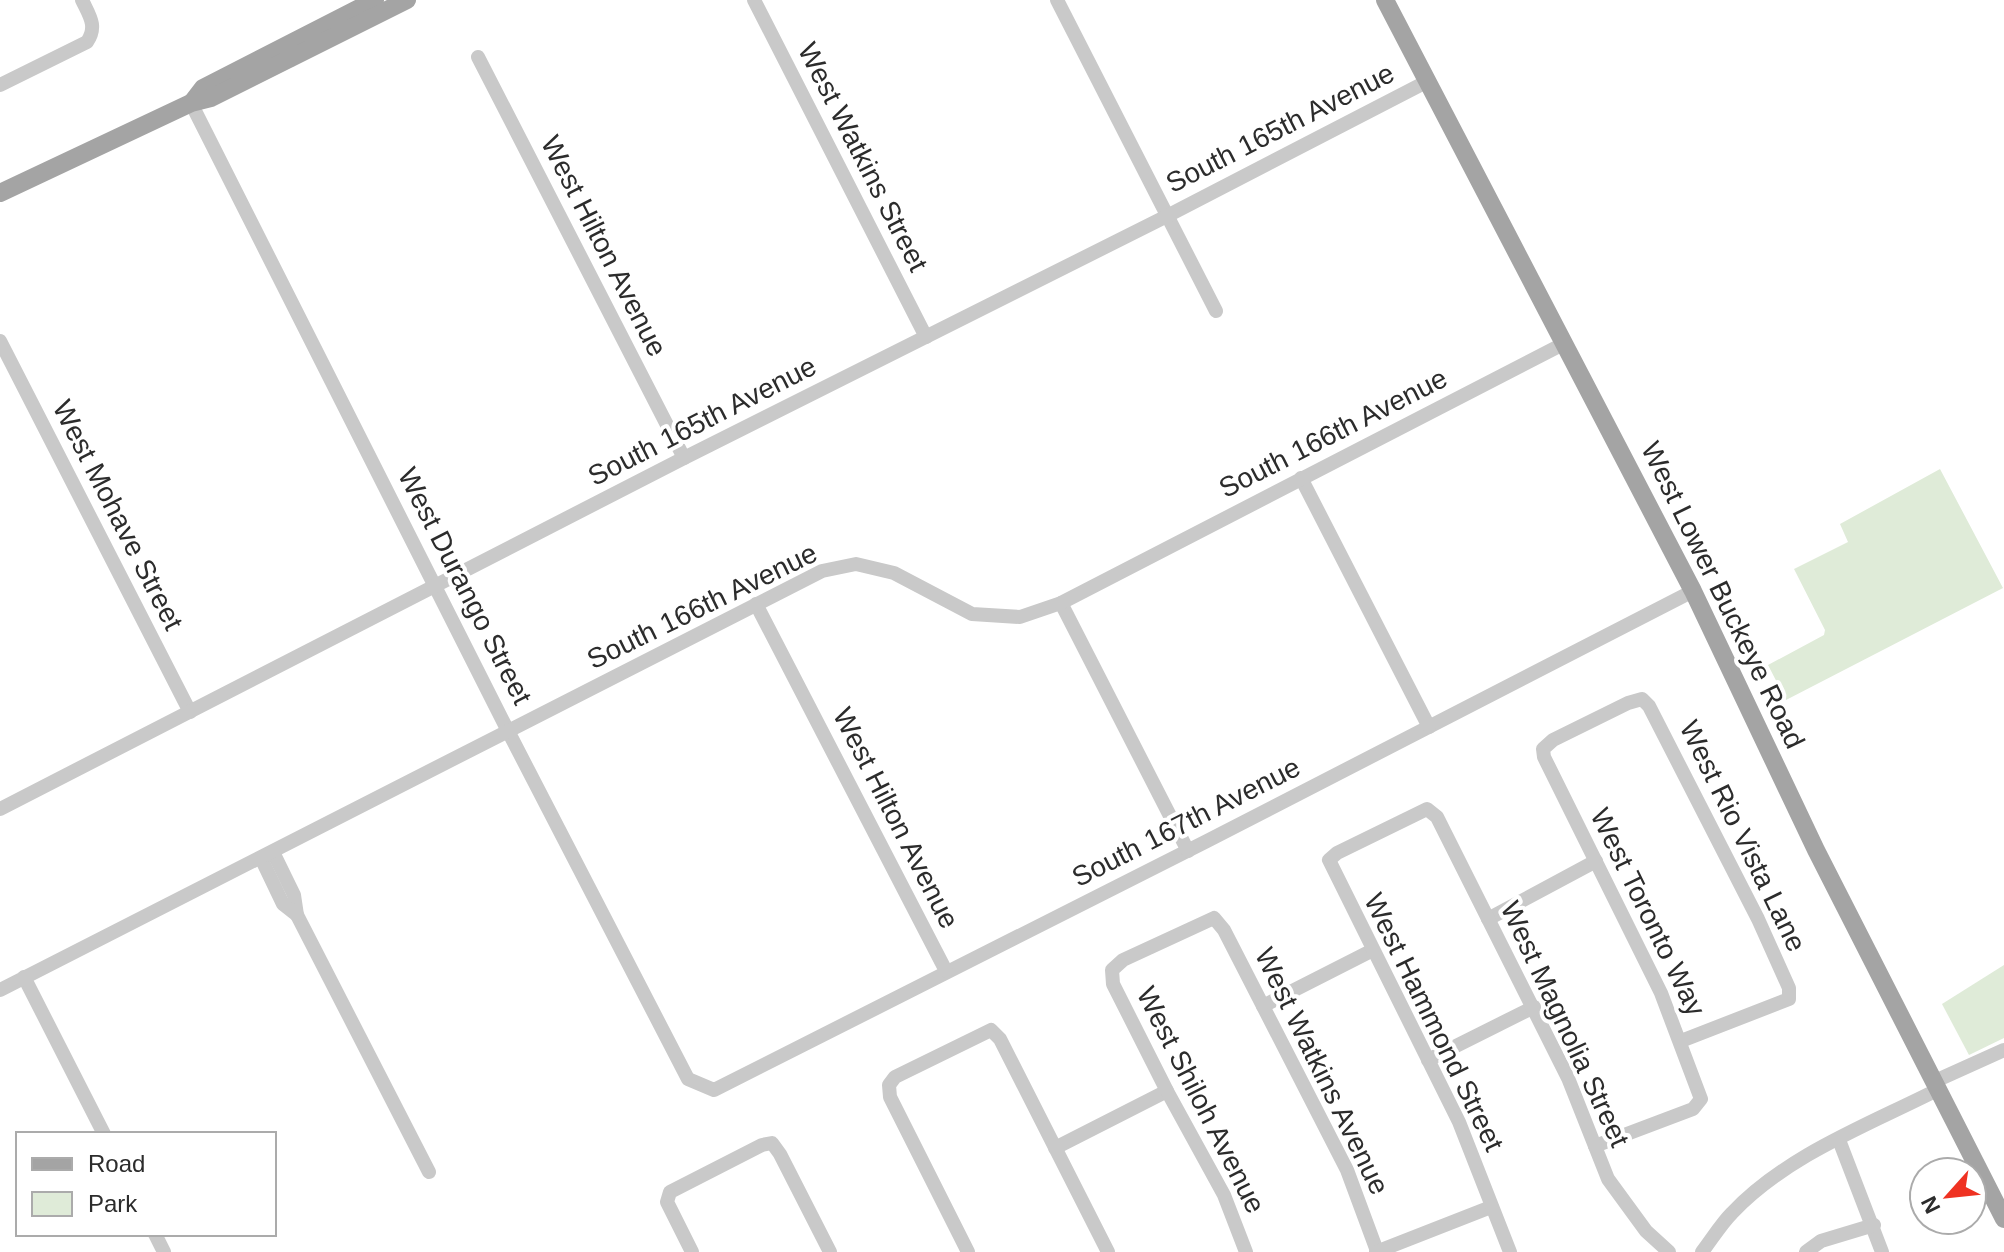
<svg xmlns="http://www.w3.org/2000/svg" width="2004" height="1252" viewBox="0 0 2004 1252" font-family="Helvetica,sans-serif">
<rect width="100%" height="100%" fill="#fff"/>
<g fill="#dfebd8">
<polygon points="1940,469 2003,588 1786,700 1768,665 1824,635 1825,630 1794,569 1848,542 1840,524"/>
<polygon points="2004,965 2004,1038 1969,1055 1942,1004"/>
</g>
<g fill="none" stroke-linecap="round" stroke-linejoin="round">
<g stroke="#c9c9c9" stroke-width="14">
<polyline points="754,0 926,337"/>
<polyline points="1057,0 1216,311"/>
<polyline points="478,57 684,458"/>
<path d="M 0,85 L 87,42 C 98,26 89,15 82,0"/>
<polyline points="191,103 508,731 688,1079 714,1090 1207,841 1693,591"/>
<polyline points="0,341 190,712"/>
<polyline points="1301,478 1429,727"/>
<polyline points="1061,603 1188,851"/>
<polyline points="756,604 946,971"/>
<polyline points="0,809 684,458 1167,216 1428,81"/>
<polyline points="273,852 294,895 297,915 429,1172"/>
<polyline points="261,858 283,904 297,915"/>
<polyline points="1488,919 1596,861"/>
<polyline points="24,977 104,1134"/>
<polyline points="0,990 822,571 856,564 894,573 972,614 1020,617 1061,603 1565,343"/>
<polyline points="1263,1006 1373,950"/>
<polyline points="1428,1060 1534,1007"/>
<polyline points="1933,1082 2004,1050"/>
<polyline points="1839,1140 1882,1252"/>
<polyline points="1595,1146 1693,1109 1701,1099 1661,993 1544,757 1543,749 1553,740 1628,703 1642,699 1649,706 1758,919 1789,988 1789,999 1681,1041"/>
<polyline points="1055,1148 1167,1091"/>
<polyline points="155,1234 164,1252"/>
<polyline points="692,1252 667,1202 670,1192 762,1145 772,1143 780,1154 830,1252"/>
<polyline points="968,1252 890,1097 889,1085 895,1077 991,1030 1000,1039 1108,1252"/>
<polyline points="1246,1252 1224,1195 1167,1091 1113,984 1112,970 1123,960 1214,918 1224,930 1347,1170 1377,1251"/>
<polyline points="1376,1252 1491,1207"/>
<polyline points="1510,1252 1459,1122 1329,860 1337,853 1427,809 1437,817 1568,1078 1608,1179 1646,1231 1669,1252"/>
<path d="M 1702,1252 C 1712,1239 1721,1224 1732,1213 C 1787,1155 1868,1125 1937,1090"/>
<polyline points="1806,1252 1821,1241 1874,1225"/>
</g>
<g stroke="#a4a4a4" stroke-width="18">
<polyline points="1385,0 1693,591 1816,850 2004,1219"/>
<polyline points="193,101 203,88 375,0"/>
<polyline points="0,193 191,103 211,98 407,0"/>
</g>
</g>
<g text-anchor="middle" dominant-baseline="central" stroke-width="8" stroke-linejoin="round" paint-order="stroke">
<g font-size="28" fill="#2c2c2c" stroke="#fff">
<text transform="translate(1280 128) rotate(-27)">South 165th Avenue</text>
<text transform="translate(863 157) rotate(63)">West Watkins Street</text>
<text transform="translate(604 246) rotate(63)">West Hilton Avenue</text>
<text transform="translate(702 421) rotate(-27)">South 165th Avenue</text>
<text transform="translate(1333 433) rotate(-27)">South 166th Avenue</text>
<text transform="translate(118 515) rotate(63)">West Mohave Street</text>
<text transform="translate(465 586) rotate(63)">West Durango Street</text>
<text transform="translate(1723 595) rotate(64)">West Lower Buckeye Road</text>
<text transform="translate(702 606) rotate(-26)">South 166th Avenue</text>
<text transform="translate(896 818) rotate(63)">West Hilton Avenue</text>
<text transform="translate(1186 822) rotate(-27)">South 167th Avenue</text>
<text transform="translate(1743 836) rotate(64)">West Rio Vista Lane</text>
<text transform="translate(1648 912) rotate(64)">West Toronto Way</text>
<text transform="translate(1434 1022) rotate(64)">West Hammond Street</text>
<text transform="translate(1565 1024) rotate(65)">West Magnolia Street</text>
<text transform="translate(1322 1071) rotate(64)">West Watkins Avenue</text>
<text transform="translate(1201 1100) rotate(63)">West Shiloh Avenue</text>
</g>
</g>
<rect x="16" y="1132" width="260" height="104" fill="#ffffff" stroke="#ababab" stroke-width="2"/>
<rect x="32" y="1158" width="40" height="12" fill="#a4a4a4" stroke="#ababab" stroke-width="2"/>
<text x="88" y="1172" font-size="24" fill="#2c2c2c">Road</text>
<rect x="32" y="1192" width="40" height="24" fill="#dfebd8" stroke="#ababab" stroke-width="2"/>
<text x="88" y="1212" font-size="24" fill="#2c2c2c">Park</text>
<g transform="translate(1948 1196) rotate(243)"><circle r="38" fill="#ffffff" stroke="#ababab" stroke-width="2"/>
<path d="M0-6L14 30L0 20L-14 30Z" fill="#ef3222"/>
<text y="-12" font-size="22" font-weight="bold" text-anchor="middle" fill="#2c2c2c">N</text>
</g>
</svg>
